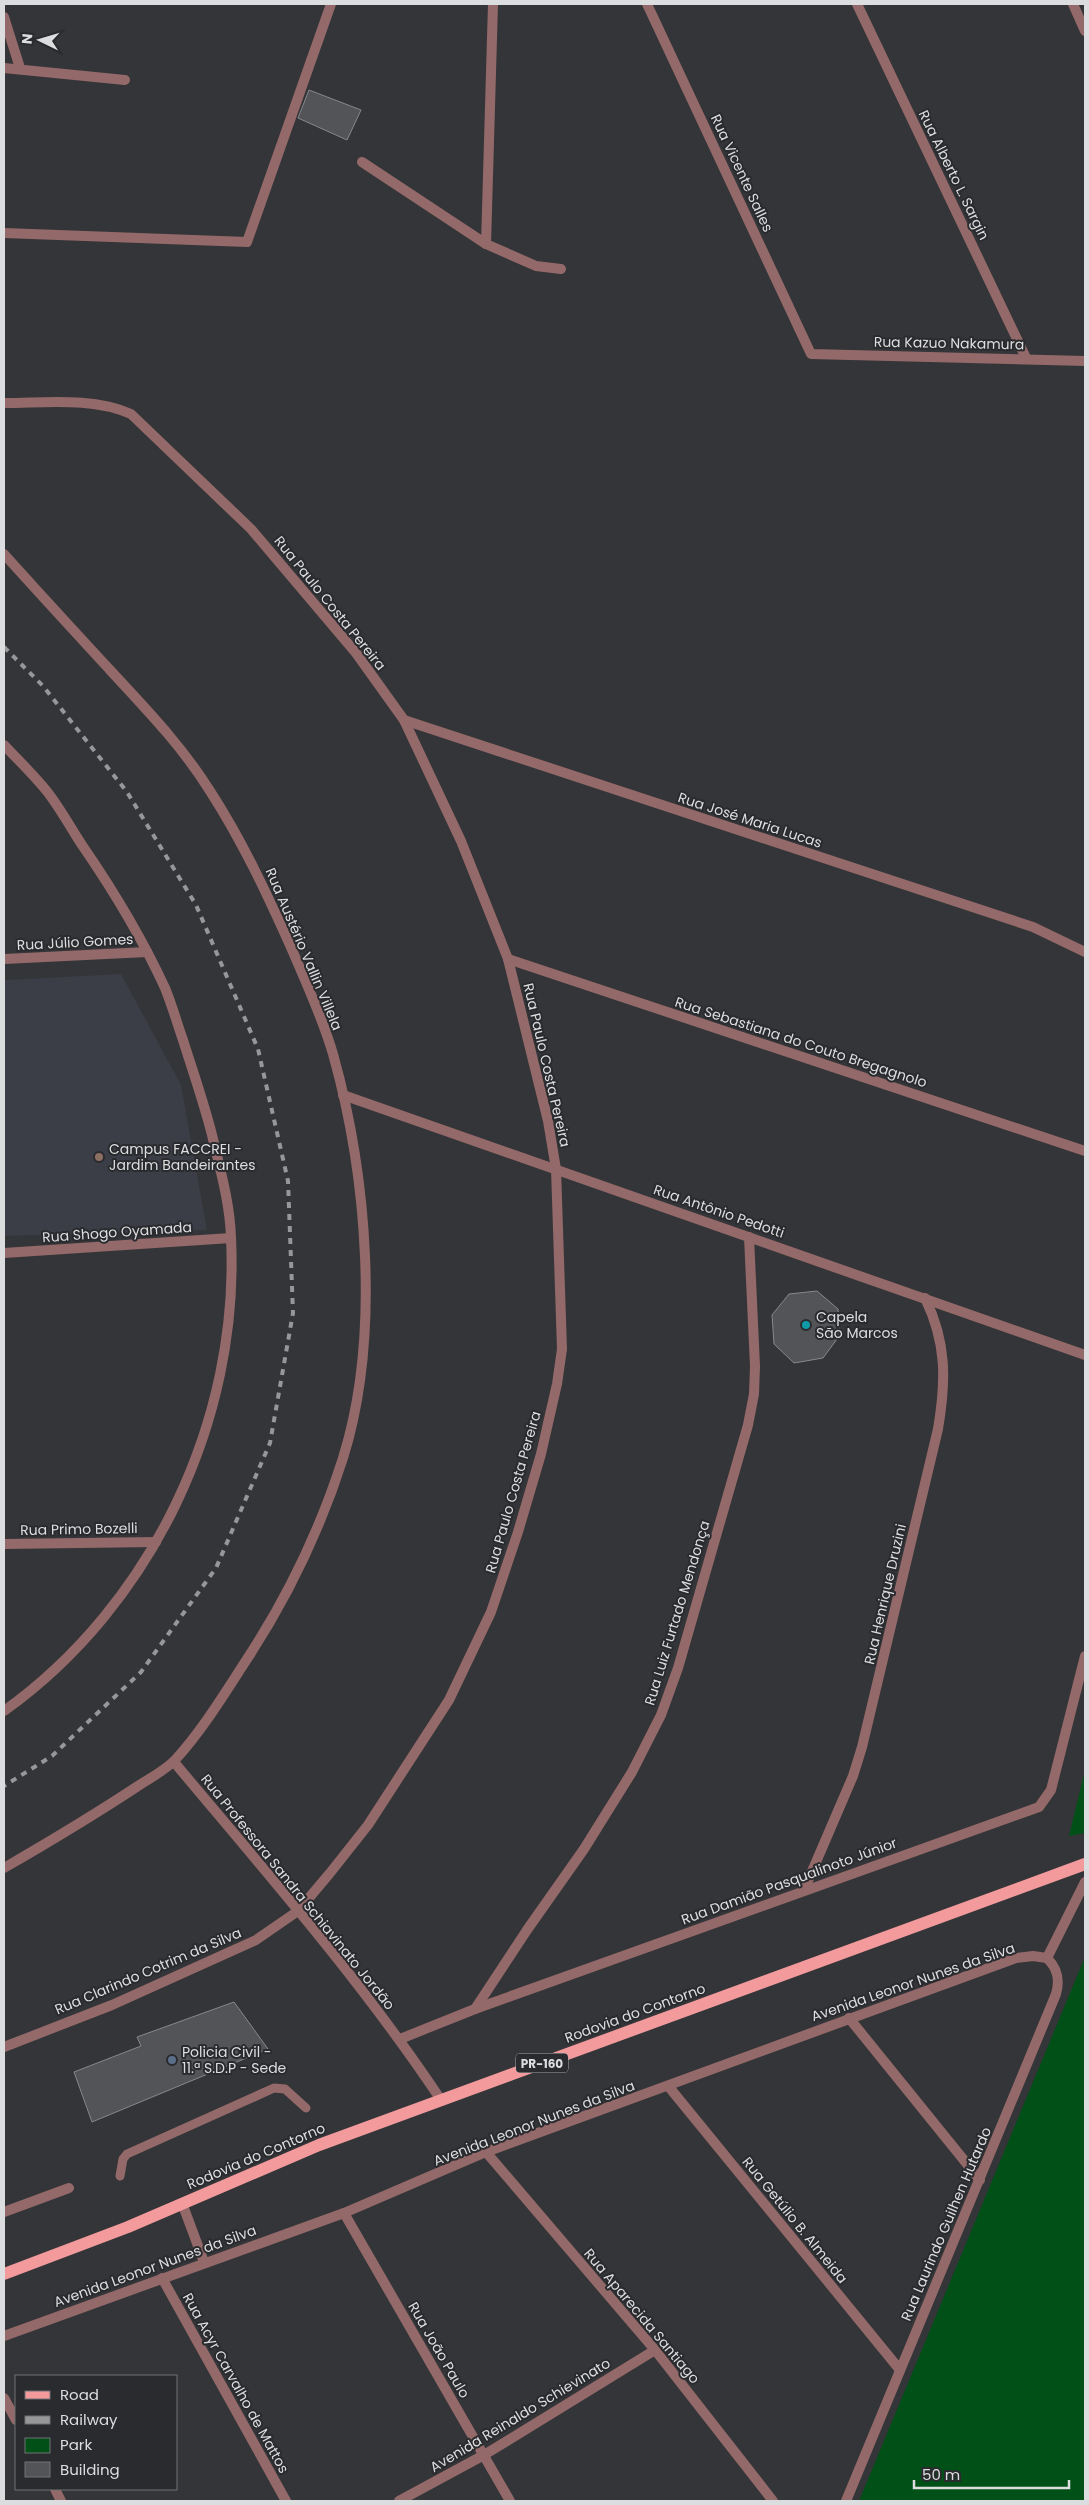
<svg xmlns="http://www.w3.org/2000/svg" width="1089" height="2505" viewBox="0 0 1089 2505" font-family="Poppins,sans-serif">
<rect width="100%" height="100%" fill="#343538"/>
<polygon fill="#3b3e47" points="121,974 181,1085 207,1230 4,1236 4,980"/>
<g fill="#005017">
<polygon points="1085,1770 1085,1833 1069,1836"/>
<polygon points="1085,1957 1085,2501 859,2501"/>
</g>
<g fill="#535458" stroke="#87888c">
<polygon points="309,90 361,110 347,140 298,118"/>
<polygon points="817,1291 838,1309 840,1335 823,1358 794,1363 774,1344 772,1315 789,1294"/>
<polygon points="234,2002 268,2049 92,2122 74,2072 141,2046 137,2037"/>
</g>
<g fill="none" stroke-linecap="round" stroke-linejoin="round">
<polyline stroke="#946969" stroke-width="9" points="120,2176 123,2159 127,2154 274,2088 285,2089 306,2108"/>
<g stroke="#946969" stroke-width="10">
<polyline points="647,4 811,354 1085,361"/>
<polyline points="857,4 1026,358"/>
<polyline points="1073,4 1085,31"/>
<polyline points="4,17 20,68"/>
<polyline points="4,68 125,80"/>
<polyline points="362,162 486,244 536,266 561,269"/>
<polyline points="4,233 247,242 331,4"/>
<polyline points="486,244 493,4"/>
<path d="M 4,403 C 46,403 92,397 131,414 L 251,529 L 356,653 L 404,720 L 461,841 L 508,959 L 548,1121 L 556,1169 L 562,1349 L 557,1384 L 541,1454 L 518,1532 L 491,1612 L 449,1700 L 368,1825 L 330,1873 L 298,1911 L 256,1940 L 112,2005 L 4,2047"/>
<path d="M 4,554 C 39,593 75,632 110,670 C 146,709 182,746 210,791 C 243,842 268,896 293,952 C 307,985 323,1019 333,1054 C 367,1175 381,1337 343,1458 C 321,1527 288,1596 249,1656 C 226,1691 204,1728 176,1759 C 166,1770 150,1778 138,1786 C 94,1815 49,1842 4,1868"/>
<polyline points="404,720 1033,927 1085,952"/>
<path d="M 4,745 C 19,761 36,777 49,794 C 61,810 71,828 82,845 C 113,890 142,938 165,988 C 172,1005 177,1023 183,1040 C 193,1072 204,1103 212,1135 C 220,1169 230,1203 231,1238 C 240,1420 152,1605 4,1711"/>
<polyline points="4,959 147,952"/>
<polyline points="508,959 1085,1151"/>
<polyline points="343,1095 1085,1355"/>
<polyline points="4,1253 231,1238"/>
<polyline points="4,1544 156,1542"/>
<path d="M 174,1762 C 266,1872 361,1980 441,2100"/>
<path d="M 804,1890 L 853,1776 L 862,1747 L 938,1429 C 946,1381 947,1343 925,1298"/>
<polyline points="1047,1958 1085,1882"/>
<polyline points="475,2009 527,1930 584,1849 632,1772 661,1715 678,1668 748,1425 754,1394 755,1366 749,1237"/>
<polyline points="849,2018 980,2180"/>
<polyline points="400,2039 475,2009 1039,1807 1051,1790 1085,1656"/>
<polyline points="669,2087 900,2370"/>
<polyline points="486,2152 655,2350 773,2501"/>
<polyline points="182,2203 204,2262"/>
<polyline points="4,2212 69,2188"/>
<polyline points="344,2213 510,2501"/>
<polyline points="162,2278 286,2501"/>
<polyline points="4,2336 344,2213 486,2152 1016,1958 1033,1956 1047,1958"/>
<polyline points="4,2398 16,2420"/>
<polyline points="55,2489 61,2501"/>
<polyline points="399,2501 484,2455 655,2350"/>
<path d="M 846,2501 L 1056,1994 C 1060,1980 1058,1969 1047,1958"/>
</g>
<polyline stroke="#f29a9c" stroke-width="12" points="4,2274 128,2227 319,2145 1085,1864"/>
<polyline stroke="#969799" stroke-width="4" stroke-dasharray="6 6" stroke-linecap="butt" points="4,647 43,686 127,792 196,905 258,1049 288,1181 293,1313 270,1443 216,1568 141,1672 52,1756 4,1786"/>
</g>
<circle fill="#8d6e63" stroke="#2a2b2e" stroke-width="2" cx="99" cy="1157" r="5"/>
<circle fill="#0f9aa8" stroke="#2a2b2e" stroke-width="2" cx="806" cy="1325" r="5"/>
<circle fill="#5c6f8a" stroke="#2a2b2e" stroke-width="2" cx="172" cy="2060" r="5"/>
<g text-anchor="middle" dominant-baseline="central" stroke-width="4" stroke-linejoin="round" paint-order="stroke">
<rect fill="#2a2b2e" stroke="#a7a8aa" stroke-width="1" x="516" y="2053.5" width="52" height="19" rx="4"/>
<g font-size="12" font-weight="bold" fill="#dcdddf">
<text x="542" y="2063">PR-160</text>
</g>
<g font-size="14" fill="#dcdddf" stroke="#2a2b2e">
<text transform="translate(742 173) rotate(65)">Rua Vicente Salles</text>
<text transform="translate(954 175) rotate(64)">Rua Alberto L. Sargin</text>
<text transform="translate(949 343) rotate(1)">Rua Kazuo Nakamura</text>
<text transform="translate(330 603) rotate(51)">Rua Paulo Costa Pereira</text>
<text transform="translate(750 820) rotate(18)">Rua José Maria Lucas</text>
<text transform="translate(75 942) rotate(-3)">Rua Júlio Gomes</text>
<text transform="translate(304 949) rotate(67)">Rua Austério Vallin Villela</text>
<text transform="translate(801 1042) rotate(18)">Rua Sebastiana do Couto Bregagnolo</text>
<text transform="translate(547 1065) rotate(77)">Rua Paulo Costa Pereira</text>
<text transform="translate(719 1211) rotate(19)">Rua Antônio Pedotti</text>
<text transform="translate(117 1232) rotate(-4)">Rua Shogo Oyamada</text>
<text transform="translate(513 1492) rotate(-74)">Rua Paulo Costa Pereira</text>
<text transform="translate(79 1529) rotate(-1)">Rua Primo Bozelli</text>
<text transform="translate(885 1594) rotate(-77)">Rua Henrique Druzini</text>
<text transform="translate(677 1613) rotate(-73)">Rua Luiz Furtado Mendonça</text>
<text transform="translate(789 1881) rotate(-20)">Rua Damião Pasqualinoto Júnior</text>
<text transform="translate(298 1892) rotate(51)">Rua Professora Sandra Schiavinato Jordão</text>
<text transform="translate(148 1971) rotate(-23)">Rua Clarindo Cotrim da Silva</text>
<text transform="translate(913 1982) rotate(-19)">Avenida Leonor Nunes da Silva</text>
<text transform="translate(635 2013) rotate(-20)">Rodovia do Contorno</text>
<text transform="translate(534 2123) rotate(-21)">Avenida Leonor Nunes da Silva</text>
<text transform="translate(256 2156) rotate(-23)">Rodovia do Contorno</text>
<text transform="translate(795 2220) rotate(51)">Rua Getúlio B. Almeida</text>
<text transform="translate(946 2224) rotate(-67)">Rua Laurindo Guilhen Hutardo</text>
<text transform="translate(155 2266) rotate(-20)">Avenida Leonor Nunes da Silva</text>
<text transform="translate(642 2316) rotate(50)">Rua Aparecida Santiago</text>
<text transform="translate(439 2350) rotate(60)">Rua João Paulo</text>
<text transform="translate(236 2383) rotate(61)">Rua Acyr Carvalho de Mattos</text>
<text transform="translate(520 2415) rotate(-31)">Avenida Reinaldo Schievinato</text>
</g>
<g font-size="14" fill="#dcdddf" stroke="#2a2b2e" text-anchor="start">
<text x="109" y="1149">Campus FACCREI -<tspan x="109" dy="16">Jardim Bandeirantes</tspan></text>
<text x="816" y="1317">Capela<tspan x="816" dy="16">São Marcos</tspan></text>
<text x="182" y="2052">Policia Civil -<tspan x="182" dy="16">11.ª S.D.P - Sede</tspan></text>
</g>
</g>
<rect width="1089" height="2505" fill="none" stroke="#dcdddf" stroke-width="10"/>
<rect x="15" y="2375" width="162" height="115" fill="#2a2b2e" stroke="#717275"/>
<rect x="25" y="2391" width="25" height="8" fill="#f29a9c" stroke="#717275"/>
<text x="60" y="2400" font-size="15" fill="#dcdddf">Road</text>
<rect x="25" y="2416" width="25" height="8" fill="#969799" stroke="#717275"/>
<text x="60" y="2425" font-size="15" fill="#dcdddf">Railway</text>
<rect x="25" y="2438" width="25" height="15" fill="#005017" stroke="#717275"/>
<text x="60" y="2450" font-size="15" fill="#dcdddf">Park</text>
<rect x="25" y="2462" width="25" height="15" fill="#535458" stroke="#717275"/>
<text x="60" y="2475" font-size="15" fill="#dcdddf">Building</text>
<g transform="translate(40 40) rotate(275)" stroke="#2a2b2e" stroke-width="4" paint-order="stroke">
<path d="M0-4L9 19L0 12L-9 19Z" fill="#dcdddf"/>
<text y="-8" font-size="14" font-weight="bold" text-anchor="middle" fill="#dcdddf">N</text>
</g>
<path d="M914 2480v8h155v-8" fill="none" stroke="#dcdddf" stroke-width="2.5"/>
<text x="922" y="2480" font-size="15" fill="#dcdddf" stroke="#2a2b2e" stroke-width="4" paint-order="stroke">50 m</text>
</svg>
